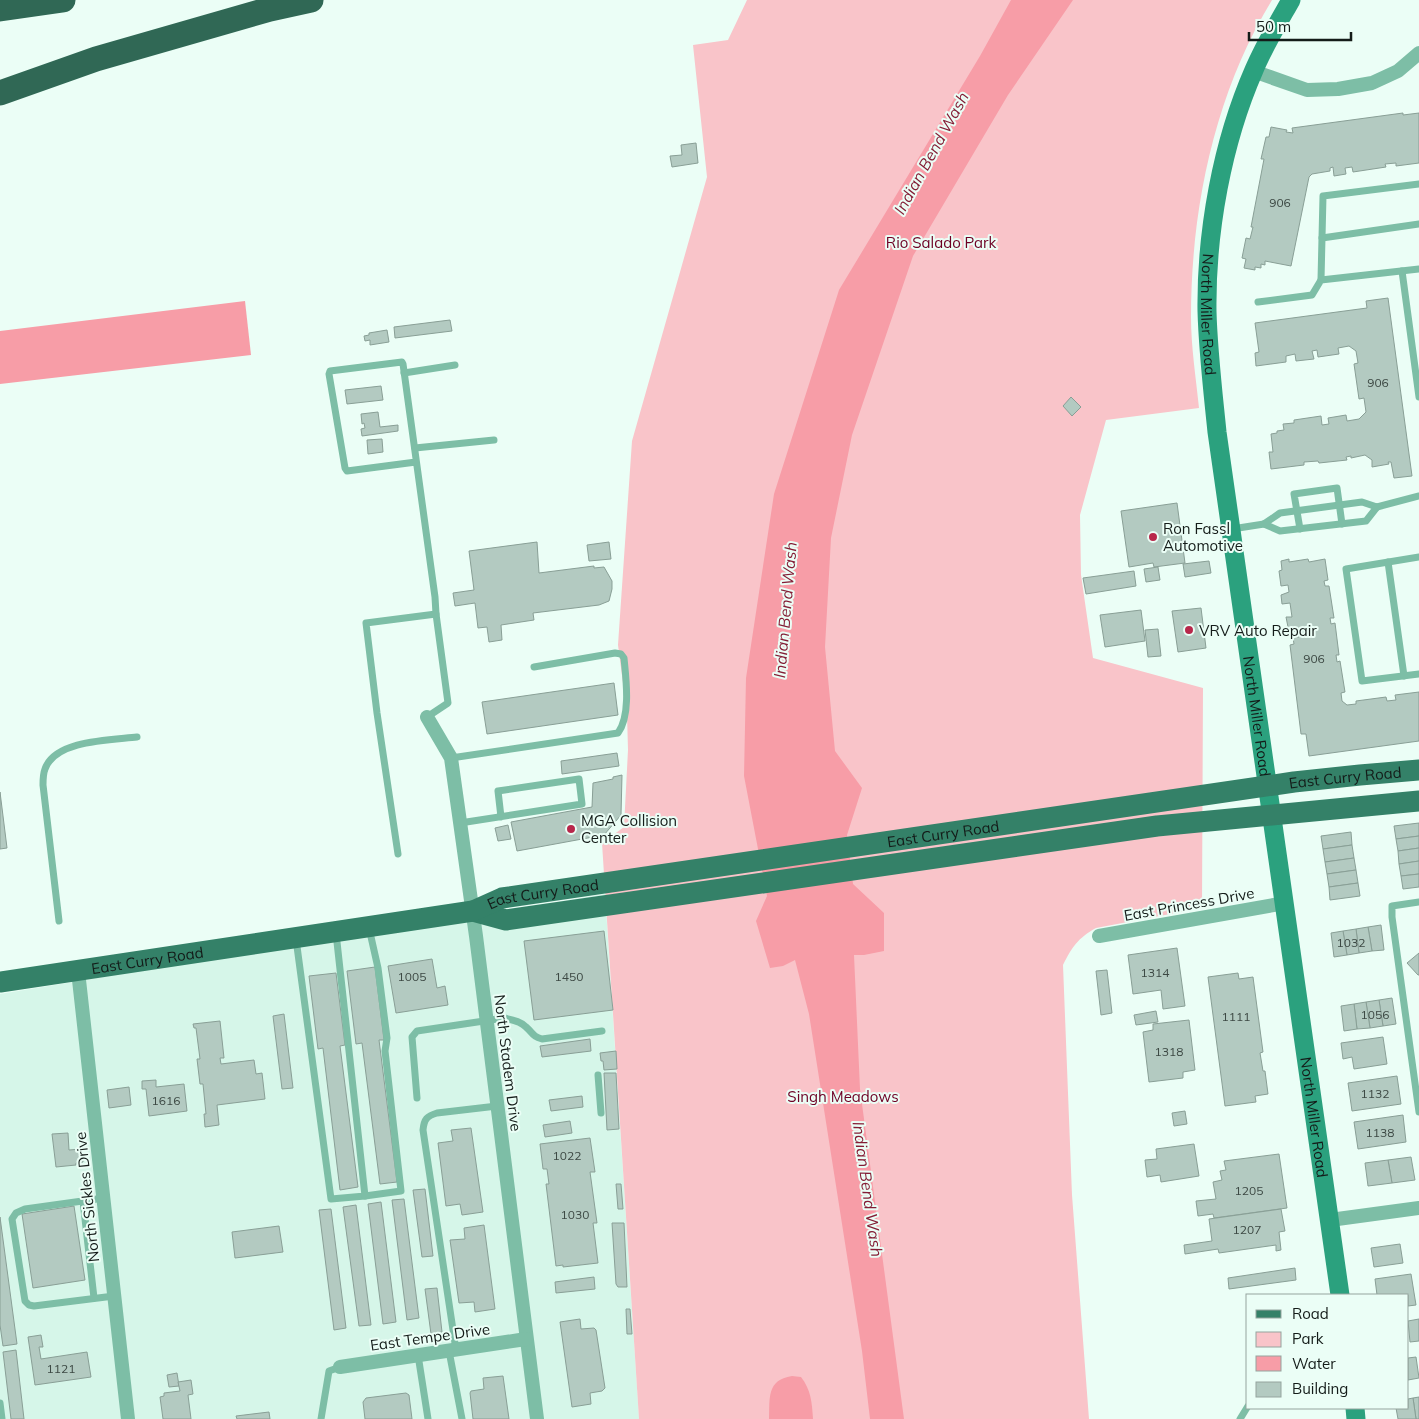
<svg xmlns="http://www.w3.org/2000/svg" width="1419" height="1419" viewBox="0 0 1419 1419" font-family="Mulish,sans-serif">
<rect width="100%" height="100%" fill="#ebfef6"/>
<polygon fill="#d6f6e9" points="605,894 639,1419 0,1419 0,994"/>
<path fill="#f9c4c9" d="M 747,0 L 1272,0 C 1215,93 1191,208 1191,317 C 1191,347 1196,378 1199,408 L 1106,420 L 1080,515 L 1081,575 L 1093,658 L 1203,688 L 1202,908 L 1096,928 C 1078,938 1072,947 1063,965 L 1072,1195 L 1089,1419 L 639,1419 L 602,843 L 624,827 L 628,750 L 627,714 L 618,645 L 632,441 L 707,177 L 693,45 L 728,40 Z"/>
<g fill="#f79da7">
<polygon points="1011,0 1073,0 1008,95 913,256 852,435 831,538 825,647 835,751 862,788 847,835 853,884 884,913 884,951 864,955 854,955 860,1089 904,1419 870,1419 862,1351 809,1014 795,960 783,966 770,968 756,921 767,896 744,776 746,678 774,494 839,290 980,56"/>
<polygon points="245,301 251,355 0,384 0,331"/>
<path d="M 792,1376 L 801,1377 C 811,1390 812,1402 813,1419 L 769,1419 C 770,1399 766,1380 792,1376 Z"/>
</g>
<g fill="#b3cac1" stroke="#899f96">
<polygon points="1403,113 1403,115 1419,113 1419,163 1396,166 1396,163 1385,164 1386,167 1353,172 1352,167 1345,168 1346,174 1334,176 1333,167 1330,168 1330,171 1312,174 1309,177 1291,266 1265,261 1265,265 1261,264 1261,268 1255,267 1255,270 1244,268 1246,259 1242,258 1246,238 1250,239 1253,227 1251,227 1264,159 1261,159 1266,137 1269,137 1271,127 1287,130 1286,132 1293,133 1292,128"/>
<polygon points="696,143 698,163 672,167 670,156 682,155 681,145"/>
<polygon points="1388,298 1412,476 1394,478 1391,462 1388,462 1389,464 1372,467 1372,460 1365,455 1351,458 1351,456 1346,457 1347,460 1319,463 1318,461 1304,462 1304,465 1271,469 1269,452 1273,452 1271,434 1277,433 1277,431 1284,430 1283,424 1294,423 1294,420 1321,416 1322,425 1329,424 1328,418 1346,415 1347,421 1359,419 1366,412 1364,398 1359,399 1354,364 1358,363 1356,351 1349,346 1338,348 1339,354 1318,357 1317,350 1312,351 1314,359 1296,361 1295,354 1286,356 1286,362 1256,366 1255,353 1259,352 1255,323 1367,308 1366,301"/>
<polygon points="450,320 452,331 395,338 394,327"/>
<polygon points="387,330 389,342 370,345 370,340 365,341 364,336 369,335 369,333"/>
<polygon points="381,386 383,400 347,404 345,390"/>
<polygon points="1071,397 1081,407 1072,416 1063,406"/>
<polygon points="378,412 380,427 398,425 398,431 362,436 361,429 365,428 364,423 362,424 361,414"/>
<polygon points="382,439 383,452 368,454 367,440"/>
<polygon points="1177,503 1185,563 1154,567 1153,563 1129,567 1121,511"/>
<polygon points="537,542 539,573 594,566 594,568 604,567 612,581 612,589 609,601 599,605 533,613 534,620 501,625 502,640 489,642 487,627 478,628 475,603 455,606 453,593 474,590 469,551"/>
<polygon points="609,542 611,559 589,561 587,545"/>
<polygon points="1289,559 1289,562 1308,559 1309,562 1325,559 1328,580 1324,581 1325,586 1329,586 1334,618 1330,618 1331,624 1335,623 1339,655 1336,655 1337,662 1340,661 1345,692 1341,693 1342,701 1347,705 1356,704 1356,701 1386,697 1387,701 1396,700 1395,695 1419,692 1419,741 1309,756 1306,734 1301,734 1290,645 1294,644 1293,638 1299,637 1298,631 1289,632 1286,617 1292,617 1290,603 1282,604 1281,595 1289,592 1288,585 1281,586 1279,571 1282,570 1281,561"/>
<polygon points="1209,561 1211,573 1185,577 1183,564"/>
<polygon points="1158,567 1160,580 1146,582 1144,569"/>
<polygon points="1134,571 1136,586 1086,594 1083,578"/>
<polygon points="1201,608 1206,648 1178,652 1172,611"/>
<polygon points="1141,610 1145,641 1105,647 1100,615"/>
<polygon points="1158,629 1161,656 1148,657 1145,630"/>
<polygon points="614,683 618,715 487,734 482,702"/>
<polygon points="617,753 619,766 562,774 561,761"/>
<polygon points="622,775 621,815 604,835 517,851 511,822 592,807 593,783 613,779 613,777"/>
<polygon points="0,792 7,848 0,849"/>
<polygon points="1419,823 1419,836 1396,839 1394,826"/>
<polygon points="508,825 511,839 498,841 495,828"/>
<polygon points="1351,832 1352,845 1323,849 1321,836"/>
<polygon points="1419,836 1419,848 1398,851 1396,839"/>
<polygon points="1352,845 1354,858 1325,862 1323,849"/>
<polygon points="1419,848 1419,861 1399,864 1398,851"/>
<polygon points="1354,858 1356,870 1327,874 1325,862"/>
<polygon points="1419,861 1419,874 1401,876 1399,864"/>
<polygon points="1356,870 1358,883 1329,887 1327,874"/>
<polygon points="1419,874 1419,887 1403,889 1401,876"/>
<polygon points="1358,883 1360,896 1330,900 1329,887"/>
<polygon points="1381,925 1384,950 1372,951 1368,927"/>
<polygon points="1368,927 1372,951 1359,953 1356,929"/>
<polygon points="1356,929 1359,953 1347,955 1343,931"/>
<polygon points="604,931 613,1010 534,1020 524,941"/>
<polygon points="1343,931 1347,955 1334,957 1331,933"/>
<polygon points="1177,948 1185,1006 1163,1009 1161,990 1133,994 1128,955"/>
<polygon points="1419,953 1419,975 1418,975 1407,963"/>
<polygon points="432,959 437,988 445,986 448,1005 396,1013 388,966"/>
<polygon points="375,967 384,1040 379,1040 397,1182 380,1184 362,1043 356,1044 347,971"/>
<polygon points="1107,970 1112,1013 1101,1015 1096,971"/>
<polygon points="336,973 345,1045 340,1046 358,1187 340,1190 323,1048 318,1049 309,976"/>
<polygon points="1238,973 1239,979 1253,977 1263,1052 1260,1053 1263,1071 1265,1071 1268,1094 1255,1096 1256,1102 1225,1106 1208,977"/>
<polygon points="1392,998 1396,1024 1383,1026 1379,1000"/>
<polygon points="1379,1000 1383,1026 1370,1028 1366,1002"/>
<polygon points="1366,1002 1370,1028 1357,1029 1354,1004"/>
<polygon points="1354,1004 1357,1029 1344,1031 1341,1006"/>
<polygon points="1156,1011 1158,1022 1136,1025 1134,1015"/>
<polygon points="284,1014 293,1088 282,1089 273,1016"/>
<polygon points="1189,1020 1195,1070 1183,1072 1183,1078 1149,1082 1143,1032 1153,1030 1153,1024"/>
<polygon points="220,1021 224,1058 220,1058 221,1064 254,1060 256,1074 262,1073 265,1099 217,1105 219,1125 205,1127 204,1114 206,1114 203,1084 200,1084 197,1059 200,1059 196,1028 194,1028 193,1024"/>
<polygon points="1383,1037 1387,1064 1354,1069 1352,1057 1343,1059 1341,1043"/>
<polygon points="590,1039 591,1051 542,1057 540,1046"/>
<polygon points="616,1051 617,1069 604,1070 603,1061 601,1061 600,1053"/>
<polygon points="604,1073 616,1073 619,1129 607,1130"/>
<polygon points="1397,1076 1401,1104 1352,1111 1348,1083"/>
<polygon points="156,1080 156,1087 184,1084 187,1111 149,1116 146,1089 142,1089 142,1081"/>
<polygon points="129,1087 131,1105 109,1108 107,1090"/>
<polygon points="582,1096 583,1107 551,1111 549,1100"/>
<polygon points="1185,1111 1187,1124 1174,1126 1172,1113"/>
<polygon points="1403,1115 1406,1142 1358,1149 1354,1122"/>
<polygon points="570,1121 572,1133 545,1137 543,1125"/>
<polygon points="471,1128 483,1212 462,1215 460,1204 446,1206 438,1143 453,1141 451,1130"/>
<polygon points="68,1133 69,1150 82,1149 83,1162 76,1163 76,1165 56,1167 52,1134"/>
<polygon points="590,1138 595,1172 590,1172 597,1223 593,1223 598,1263 563,1267 563,1265 556,1266 546,1184 549,1184 547,1169 543,1169 540,1144"/>
<polygon points="1194,1144 1199,1176 1161,1182 1160,1175 1147,1177 1145,1160 1157,1159 1156,1149"/>
<polygon points="1279,1154 1287,1208 1214,1218 1213,1214 1198,1216 1196,1201 1216,1199 1213,1182 1222,1180 1220,1171 1226,1170 1224,1161"/>
<polygon points="1411,1157 1415,1180 1392,1183 1388,1160"/>
<polygon points="1388,1160 1392,1183 1368,1186 1365,1163"/>
<polygon points="616,1184 621,1184 623,1209 618,1209"/>
<polygon points="425,1189 433,1256 422,1257 413,1190"/>
<polygon points="404,1199 419,1318 407,1320 392,1200"/>
<polygon points="381,1202 396,1322 383,1324 368,1204"/>
<polygon points="356,1205 371,1325 359,1326 343,1207"/>
<polygon points="74,1206 85,1280 33,1288 22,1214"/>
<polygon points="331,1209 346,1328 334,1330 319,1210"/>
<polygon points="1281,1209 1285,1231 1279,1232 1281,1250 1276,1251 1276,1245 1219,1253 1218,1249 1185,1254 1184,1245 1212,1241 1209,1219"/>
<polygon points="0,1217 17,1344 3,1346 0,1325"/>
<polygon points="612,1223 624,1223 627,1287 618,1287 616,1284"/>
<polygon points="484,1225 495,1309 475,1312 474,1302 459,1303 450,1240 465,1239 464,1228"/>
<polygon points="279,1226 283,1252 235,1258 232,1232"/>
<polygon points="1400,1244 1403,1263 1374,1267 1371,1248"/>
<polygon points="1295,1268 1296,1280 1229,1289 1228,1278"/>
<polygon points="1411,1274 1416,1305 1408,1306 1408,1295 1377,1295 1375,1279"/>
<polygon points="594,1277 595,1289 556,1293 555,1282"/>
<polygon points="437,1288 442,1332 431,1334 425,1289"/>
<polygon points="626,1309 630,1309 632,1334 627,1334"/>
<polygon points="580,1319 581,1329 594,1328 596,1330 605,1388 602,1391 590,1393 591,1404 572,1407 560,1322"/>
<polygon points="1419,1319 1419,1341 1410,1342 1408,1321"/>
<polygon points="41,1335 43,1347 39,1347 41,1359 87,1352 91,1377 35,1385 28,1337"/>
<polygon points="16,1350 24,1419 11,1419 3,1352"/>
<polygon points="1416,1357 1419,1378 1408,1380 1408,1358"/>
<polygon points="177,1373 179,1386 169,1387 167,1375"/>
<polygon points="503,1376 509,1419 473,1419 470,1393 471,1391 484,1389 483,1378"/>
<polygon points="191,1380 193,1394 188,1395 191,1419 163,1419 160,1397 164,1396 164,1393 180,1391 178,1382"/>
<polygon points="406,1393 409,1395 412,1419 365,1419 363,1402 366,1398"/>
<polygon points="1419,1397 1419,1419 1416,1419 1413,1398"/>
<polygon points="1413,1398 1416,1419 1398,1419 1396,1408 1408,1408 1408,1399"/>
<polygon points="269,1412 270,1419 237,1419 236,1416"/>
</g>
<g fill="none" stroke-linecap="round" stroke-linejoin="round">
<g stroke="#7dbea6" stroke-width="7">
<polyline points="1322,238 1419,224"/>
<polyline points="1402,271 1419,397"/>
<polyline points="1321,280 1323,196 1419,184"/>
<polyline points="1258,302 1312,295 1321,280 1419,269"/>
<polyline points="404,373 455,365"/>
<polyline points="415,448 494,440"/>
<polyline points="416,462 347,471 345,468 329,374 330,371 402,362 403,364 435,597 436,614"/>
<polyline points="1264,524 1280,531 1366,521 1377,507"/>
<polyline points="1232,529 1264,524 1280,513 1362,502 1377,507 1419,496"/>
<polyline points="1300,529 1294,494 1337,488 1342,524"/>
<polyline points="1419,557 1346,569 1362,681 1419,674"/>
<polyline points="1388,562 1404,676"/>
<path d="M 451,758 L 618,733 C 631,715 626,679 624,658 L 621,654 L 615,653 L 534,667"/>
<polyline points="460,823 582,804 579,779 498,791 501,817"/>
<polyline points="398,854 377,713 366,623 436,614 448,703 427,717"/>
<polyline points="1419,902 1392,906 1392,917 1419,1112"/>
<path d="M 59,921 L 43,785 C 43,780 43,774 45,769 C 55,740 111,740 137,737"/>
<polyline points="296,939 331,1199 365,1196 336,933"/>
<polyline points="598,1075 601,1113"/>
<path d="M 417,1098 L 412,1037 L 417,1031 L 504,1018 C 512,1020 520,1021 526,1027 C 534,1034 532,1036 542,1039 L 602,1031"/>
<polyline points="365,1196 401,1191 385,1051 387,1038 378,968 369,928"/>
<polyline points="104,1198 25,1209 16,1213 12,1219 25,1301 29,1305 34,1306 114,1296"/>
<polyline points="83,1201 94,1298"/>
<path d="M 456,1350 L 423,1130 C 424,1119 427,1116 437,1113 L 497,1106"/>
<polyline points="449,1351 462,1419"/>
<polyline points="418,1355 428,1419"/>
<polyline points="0,1403 2,1419"/>
<polyline points="321,1419 329,1371 340,1367"/>
<polyline points="1240,1419 1248,1406"/>
</g>
<g stroke="#7dbea6" stroke-width="14">
<polyline points="1253,71 1307,90 1338,89 1372,83 1398,71 1419,53"/>
<polyline points="427,717 451,758 476,936 537,1419"/>
<polyline points="1099,936 1285,903"/>
<polyline points="78,971 128,1419"/>
<polyline points="1330,1220 1419,1208"/>
<polyline points="340,1367 526,1339"/>
</g>
<g stroke="#2ba17e" stroke-width="19">
<path id="s1" d="M 1291,0 C 1278,23 1264,46 1254,70 C 1222,143 1206,232 1207,311 C 1208,351 1213,392 1217,432 L 1340,1295"/>
<polyline points="1355,1408 1356,1419"/>
</g>
<g stroke="#348168" stroke-width="21">
<polyline points="473,911 506,920 1157,826 1419,801"/>
<path id="s2" d="M 0,982 L 473,911 L 502,898 L 1294,782 L 1360,775 L 1419,770"/>
</g>
<g stroke="#306855" stroke-width="25">
<polyline points="0,9 63,0"/>
<polyline points="0,93 96,59 270,9 311,0"/>
</g>
</g>
<g fill="#b8274b" stroke="#ebfef6" stroke-width="2">
<circle cx="1153" cy="537" r="5"/>
<circle cx="1189" cy="630" r="5"/>
<circle cx="571" cy="829" r="5"/>
</g>
<g text-anchor="middle" dominant-baseline="central" stroke-width="4" stroke-linejoin="round" paint-order="stroke">
<g font-size="12" fill="#3c4843">
<text x="1280" y="202">906</text>
<text x="1378" y="382">906</text>
<text x="1314" y="658">906</text>
<text x="1351" y="942">1032</text>
<text x="1155" y="972">1314</text>
<text x="412" y="976">1005</text>
<text x="569" y="976">1450</text>
<text x="1375" y="1014">1056</text>
<text x="1236" y="1016">1111</text>
<text x="1169" y="1051">1318</text>
<text x="1375" y="1093">1132</text>
<text x="166" y="1100">1616</text>
<text x="1380" y="1132">1138</text>
<text x="567" y="1155">1022</text>
<text x="1249" y="1190">1205</text>
<text x="575" y="1214">1030</text>
<text x="1247" y="1229">1207</text>
<text x="61" y="1368">1121</text>
</g>
<g font-size="15" fill="#6e0024" stroke="#ebfef6">
<text x="941" y="242">Rio Salado Park</text>
<text x="843" y="1096">Singh Meadows</text>
</g>
<g font-size="15" fill="#141c19" stroke="#ebfef6">
<text stroke="none"><textPath href="#s1" startOffset="330">North Miller Road</textPath></text>
<text stroke="none"><textPath href="#s1" startOffset="735">North Miller Road</textPath></text>
<text stroke="none"><textPath href="#s2" startOffset="1362">East Curry Road</textPath></text>
<text stroke="none"><textPath href="#s2" startOffset="956">East Curry Road</textPath></text>
<text stroke="none"><textPath href="#s2" startOffset="551">East Curry Road</textPath></text>
<text transform="translate(1189 904) rotate(-10)">East Princess Drive</text>
<text stroke="none"><textPath href="#s2" startOffset="149">East Curry Road</textPath></text>
<text transform="translate(508 1063) rotate(83)">North Stadem Drive</text>
<text stroke="none"><textPath href="#s1" startOffset="1140">North Miller Road</textPath></text>
<text transform="translate(87 1197) rotate(-96)">North Sickles Drive</text>
<text transform="translate(430 1337) rotate(-8)">East Tempe Drive</text>
</g>
<g font-size="15" fill="#141c19" stroke="#ebfef6" text-anchor="start">
<text x="1163" y="528">Ron Fassl<tspan x="1163" dy="17">Automotive</tspan></text>
<text x="1199" y="630">VRV Auto Repair</text>
<text x="581" y="820">MGA Collision<tspan x="581" dy="17">Center</tspan></text>
</g>
<g font-size="16" font-style="italic" fill="#841d35" stroke="#ebfef6">
<text transform="translate(931 153) rotate(-61)">Indian Bend Wash</text>
<text transform="translate(785 610) rotate(-85)">Indian Bend Wash</text>
<text transform="translate(868 1189) rotate(82)">Indian Bend Wash</text>
</g>
</g>
<rect x="1246" y="1294" width="162" height="115" fill="#ebfef6" stroke="#95a49e"/>
<rect x="1256" y="1310" width="25" height="8" fill="#348168" stroke="#95a49e"/>
<text x="1292" y="1319" font-size="15" fill="#141c19">Road</text>
<rect x="1256" y="1332" width="25" height="15" fill="#f9c4c9" stroke="#95a49e"/>
<text x="1292" y="1344" font-size="15" fill="#141c19">Park</text>
<rect x="1256" y="1356" width="25" height="15" fill="#f79da7" stroke="#95a49e"/>
<text x="1292" y="1369" font-size="15" fill="#141c19">Water</text>
<rect x="1256" y="1382" width="25" height="15" fill="#b3cac1" stroke="#95a49e"/>
<text x="1292" y="1394" font-size="15" fill="#141c19">Building</text>
<path d="M1249 32v8h102v-8" fill="none" stroke="#141c19" stroke-width="2.5"/>
<text x="1256" y="32" font-size="15" fill="#141c19" stroke="#ebfef6" stroke-width="4" paint-order="stroke">50 m</text>
</svg>
